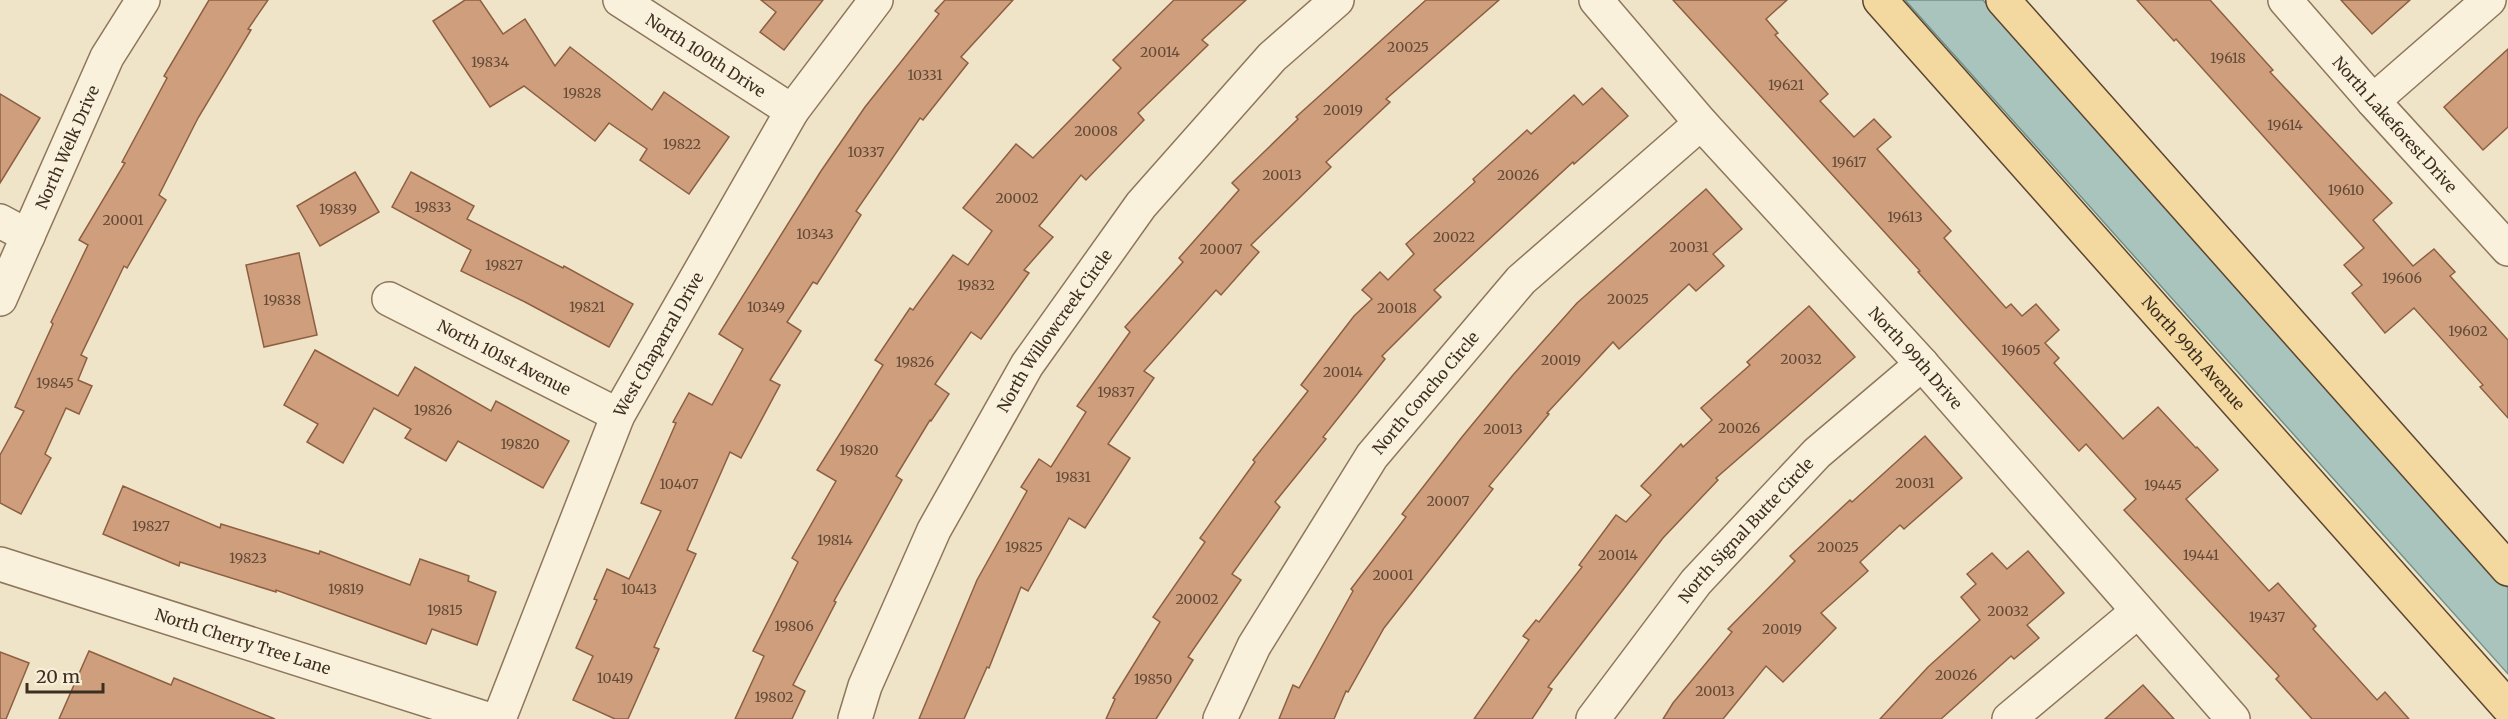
<svg xmlns="http://www.w3.org/2000/svg" width="2508" height="719" viewBox="0 0 2508 719" font-family="Merriweather,serif">
<rect width="100%" height="100%" fill="#f0e4c8"/>
<polygon fill="#a9c4bc" stroke="#6f938a" stroke-width="1.5" points="1905,0 1983,0 2508,588 2508,674"/>
<g fill="#cf9f7d" stroke="#8d5f41" stroke-width="1.5">
<polygon points="209,0 268,0 248,29 251,30 198,118 159,195 166,200 127,268 124,266 81,355 87,358 78,380 92,386 79,414 66,408 45,454 51,458 21,514 0,503 0,455 24,411 15,407 53,324 51,322 88,245 79,240 125,163 122,162 167,78 164,76"/>
<polygon points="465,0 480,0 503,34 525,19 555,66 570,47 652,110 664,92 729,137 689,194 640,160 647,149 609,123 595,141 524,86 490,107 433,21"/>
<polygon points="761,0 823,0 784,50 760,32 776,12"/>
<polygon points="945,0 1013,0 961,57 968,63 923,120 920,118 856,211 861,215 817,284 813,282 787,322 801,331 770,380 780,385 741,458 730,452 687,550 696,554 654,647 659,649 628,719 615,719 573,700 593,656 576,648 597,600 594,599 607,569 629,579 661,511 641,503 676,423 673,422 689,393 712,405 743,349 719,334 821,171 865,107 939,14 935,11"/>
<polygon points="1174,0 1246,0 1202,40 1208,45 1138,113 1144,120 1086,180 1081,175 1039,226 1053,237 1024,270 1029,273 981,339 971,332 935,384 949,394 931,421 930,420 896,476 902,480 834,601 836,602 793,685 805,691 792,719 735,719 764,656 753,651 798,562 792,558 836,481 817,470 883,365 875,360 910,308 913,310 953,255 968,265 992,231 963,208 1016,144 1033,158 1121,68 1113,60"/>
<polygon points="1426,0 1499,0 1386,99 1390,102 1326,162 1331,167 1251,245 1259,252 1221,295 1216,290 1144,371 1154,378 1108,444 1130,458 1085,528 1069,518 1028,591 1021,587 989,668 987,667 964,719 919,719 977,580 1027,491 1021,487 1039,459 1051,467 1086,412 1077,406 1130,332 1125,327 1183,262 1179,258 1239,190 1232,183 1298,119 1296,117"/>
<polygon points="1673,0 1787,0 1766,19 1778,33 1775,35 1828,94 1820,101 1854,137 1874,119 1891,137 1877,149 1951,231 1944,238 2006,308 2011,304 2022,316 2036,304 2059,330 2045,343 2059,358 2054,363 2123,439 2158,407 2196,448 2197,447 2218,470 2186,499 2269,591 2278,583 2316,626 2313,629 2377,700 2385,692 2409,719 2312,719 2276,679 2279,676 2124,510 2136,499 2086,444 2079,451 1969,329 1918,272 1920,271"/>
<polygon points="2137,0 2210,0 2273,70 2270,72 2392,203 2373,220 2413,266 2434,249 2455,272 2450,276 2508,340 2508,418 2480,387 2483,385 2414,308 2385,333 2352,293 2362,285 2344,265 2364,248 2176,39 2174,41"/>
<polygon points="2341,0 2410,0 2372,34"/>
<polygon points="2508,49 2508,127 2483,150 2444,107"/>
<polygon points="1602,88 1628,116 1574,164 1573,162 1434,290 1441,297 1382,356 1385,359 1323,437 1326,439 1275,502 1280,507 1232,574 1241,580 1188,657 1193,660 1156,719 1106,719 1115,699 1113,698 1160,622 1153,617 1205,542 1200,538 1255,462 1253,460 1308,391 1301,385 1354,316 1372,299 1362,290 1380,272 1388,280 1414,254 1406,244 1475,182 1473,179 1527,130 1531,134 1574,95 1583,105"/>
<polygon points="0,94 40,118 0,183"/>
<polygon points="355,172 379,212 320,246 297,206"/>
<polygon points="411,172 474,206 467,219 563,268 564,266 633,304 609,347 525,302 461,271 471,250 392,207"/>
<polygon points="1706,189 1742,229 1713,254 1724,266 1696,291 1689,284 1619,349 1613,342 1547,413 1549,414 1489,486 1493,489 1384,628 1348,692 1346,691 1334,719 1279,719 1293,685 1299,688 1353,591 1351,589 1406,517 1402,514 1462,437 1513,375 1577,303"/>
<polygon points="299,253 317,335 264,347 246,265"/>
<polygon points="1809,306 1855,357 1716,478 1718,480 1663,538 1548,687 1552,689 1532,719 1474,719 1529,640 1523,636 1536,620 1539,622 1582,567 1579,565 1616,515 1626,522 1651,495 1641,486 1681,444 1683,447 1712,420 1701,408 1750,365 1747,362"/>
<polygon points="315,350 398,396 415,367 491,411 496,401 569,441 543,488 458,441 446,461 405,438 411,429 374,408 343,463 307,442 318,424 284,405"/>
<polygon points="1925,436 1962,478 1904,529 1900,525 1860,562 1868,571 1821,613 1836,628 1783,682 1766,666 1723,719 1663,719 1673,703 1732,632 1728,629 1795,561 1790,556 1850,500 1852,502"/>
<polygon points="123,486 220,528 221,524 319,554 320,551 410,585 420,559 469,576 468,581 496,592 477,645 432,629 426,644 276,590 276,592 180,562 179,566 103,534"/>
<polygon points="2028,551 2064,593 2027,625 2039,638 2014,659 2011,656 1941,719 1880,719 1928,667 1980,620 1961,597 1976,584 1967,574 1992,553 2007,569"/>
<polygon points="89,651 171,685 174,678 275,719 59,719"/>
<polygon points="0,652 29,663 6,719 0,719"/>
<polygon points="2143,685 2174,719 2105,719"/>
</g>
<g fill="none" stroke-linecap="round" stroke-linejoin="round">
<defs>
<g id="minor">
<path id="s1" d="M 620,0 L 792,111"/>
<path id="s2" d="M 1596,0 L 1701,123 L 1922,364 L 2233,719"/>
<path id="s3" d="M 2285,0 L 2373,101 L 2508,249"/>
<polyline points="2373,101 2489,0"/>
<polyline points="0,221 28,236"/>
<path id="s4" d="M 0,299 L 107,57 L 143,0"/>
<path id="s5" d="M 389,299 L 618,415"/>
<path id="s6" d="M 0,564 L 487,719"/>
<path id="s7" d="M 499,719 L 618,415 L 792,111 L 876,0"/>
<path id="s8" d="M 855,719 L 865,686 L 934,530 L 1027,365 L 1141,205 L 1272,57 L 1337,0"/>
<path id="s9" d="M 1220,719 L 1254,646 L 1372,456 L 1521,280 L 1701,123"/>
<path id="s10" d="M 1593,719 L 1696,582 L 1817,453 L 1922,364"/>
<polyline points="2009,719 2138,611"/>
</g>
<g id="major">
<path id="s11" d="M 1880,0 L 2508,707"/>
<polyline points="2003,0 2508,569"/>
</g>
</defs>
<use href="#minor" stroke="#8d765c" stroke-width="36"/>
<use href="#major" stroke="#5b4430" stroke-width="36"/>
<use href="#minor" stroke="#faf1dc" stroke-width="33"/>
<use href="#major" stroke="#f3d9a0" stroke-width="33"/>
</g>
<g text-anchor="middle" dominant-baseline="central" stroke-width="4.5" stroke-linejoin="round" paint-order="stroke">
<g font-size="14" fill="#624a37">
<text x="1408" y="47">20025</text>
<text x="1160" y="52">20014</text>
<text x="2228" y="58">19618</text>
<text x="490" y="62">19834</text>
<text x="925" y="75">10331</text>
<text x="1786" y="85">19621</text>
<text x="582" y="93">19828</text>
<text x="1343" y="110">20019</text>
<text x="2285" y="125">19614</text>
<text x="1096" y="131">20008</text>
<text x="682" y="144">19822</text>
<text x="866" y="152">10337</text>
<text x="1849" y="162">19617</text>
<text x="1282" y="175">20013</text>
<text x="1518" y="175">20026</text>
<text x="2346" y="190">19610</text>
<text x="1017" y="198">20002</text>
<text x="433" y="207">19833</text>
<text x="338" y="209">19839</text>
<text x="1905" y="217">19613</text>
<text x="123" y="220">20001</text>
<text x="815" y="234">10343</text>
<text x="1454" y="237">20022</text>
<text x="1689" y="247">20031</text>
<text x="1221" y="249">20007</text>
<text x="504" y="265">19827</text>
<text x="2402" y="278">19606</text>
<text x="976" y="285">19832</text>
<text x="1628" y="299">20025</text>
<text x="282" y="300">19838</text>
<text x="587" y="307">19821</text>
<text x="766" y="307">10349</text>
<text x="1397" y="308">20018</text>
<text x="2468" y="331">19602</text>
<text x="2021" y="350">19605</text>
<text x="1801" y="359">20032</text>
<text x="1561" y="360">20019</text>
<text x="915" y="362">19826</text>
<text x="1343" y="372">20014</text>
<text x="55" y="383">19845</text>
<text x="1116" y="392">19837</text>
<text x="433" y="410">19826</text>
<text x="1739" y="428">20026</text>
<text x="1503" y="429">20013</text>
<text x="520" y="444">19820</text>
<text x="859" y="450">19820</text>
<text x="1073" y="477">19831</text>
<text x="1915" y="483">20031</text>
<text x="679" y="484">10407</text>
<text x="2163" y="485">19445</text>
<text x="1448" y="501">20007</text>
<text x="151" y="526">19827</text>
<text x="835" y="540">19814</text>
<text x="1024" y="547">19825</text>
<text x="1838" y="547">20025</text>
<text x="1618" y="555">20014</text>
<text x="2201" y="555">19441</text>
<text x="248" y="558">19823</text>
<text x="1393" y="575">20001</text>
<text x="346" y="589">19819</text>
<text x="639" y="589">10413</text>
<text x="1197" y="599">20002</text>
<text x="445" y="610">19815</text>
<text x="2008" y="611">20032</text>
<text x="2267" y="617">19437</text>
<text x="794" y="626">19806</text>
<text x="1782" y="629">20019</text>
<text x="1956" y="675">20026</text>
<text x="615" y="678">10419</text>
<text x="1153" y="679">19850</text>
<text x="1715" y="691">20013</text>
<text x="774" y="697">19802</text>
</g>
<g font-size="16" fill="#3d2e20" stroke="#f7eed8">
<text stroke="none"><textPath href="#s1" startOffset="102">North 100th Drive</textPath></text>
<text stroke="none"><textPath href="#s3" startOffset="166">North Lakeforest Drive</textPath></text>
<text stroke="none"><textPath href="#s4" startOffset="166">North Welk Drive</textPath></text>
<text stroke="none"><textPath href="#s8" startOffset="438">North Willowcreek Circle</textPath></text>
<text stroke="none"><textPath href="#s7" startOffset="408">West Chaparral Drive</textPath></text>
<text stroke="none"><textPath href="#s11" startOffset="472">North 99th Avenue</textPath></text>
<text stroke="none"><textPath href="#s5" startOffset="129">North 101st Avenue</textPath></text>
<text stroke="none"><textPath href="#s2" startOffset="480">North 99th Drive</textPath></text>
<text stroke="none"><textPath href="#s9" startOffset="387">North Concho Circle</textPath></text>
<text stroke="none"><textPath href="#s10" startOffset="243">North Signal Butte Circle</textPath></text>
<text stroke="none"><textPath href="#s6" startOffset="255">North Cherry Tree Lane</textPath></text>
</g>
</g>
<path d="M27 683v9h76v-9" fill="none" stroke="#3d2e20" stroke-width="3"/>
<text x="36" y="683" font-size="18" fill="#3d2e20" stroke="#f7eed8" stroke-width="4.5" paint-order="stroke">20 m</text>
</svg>
